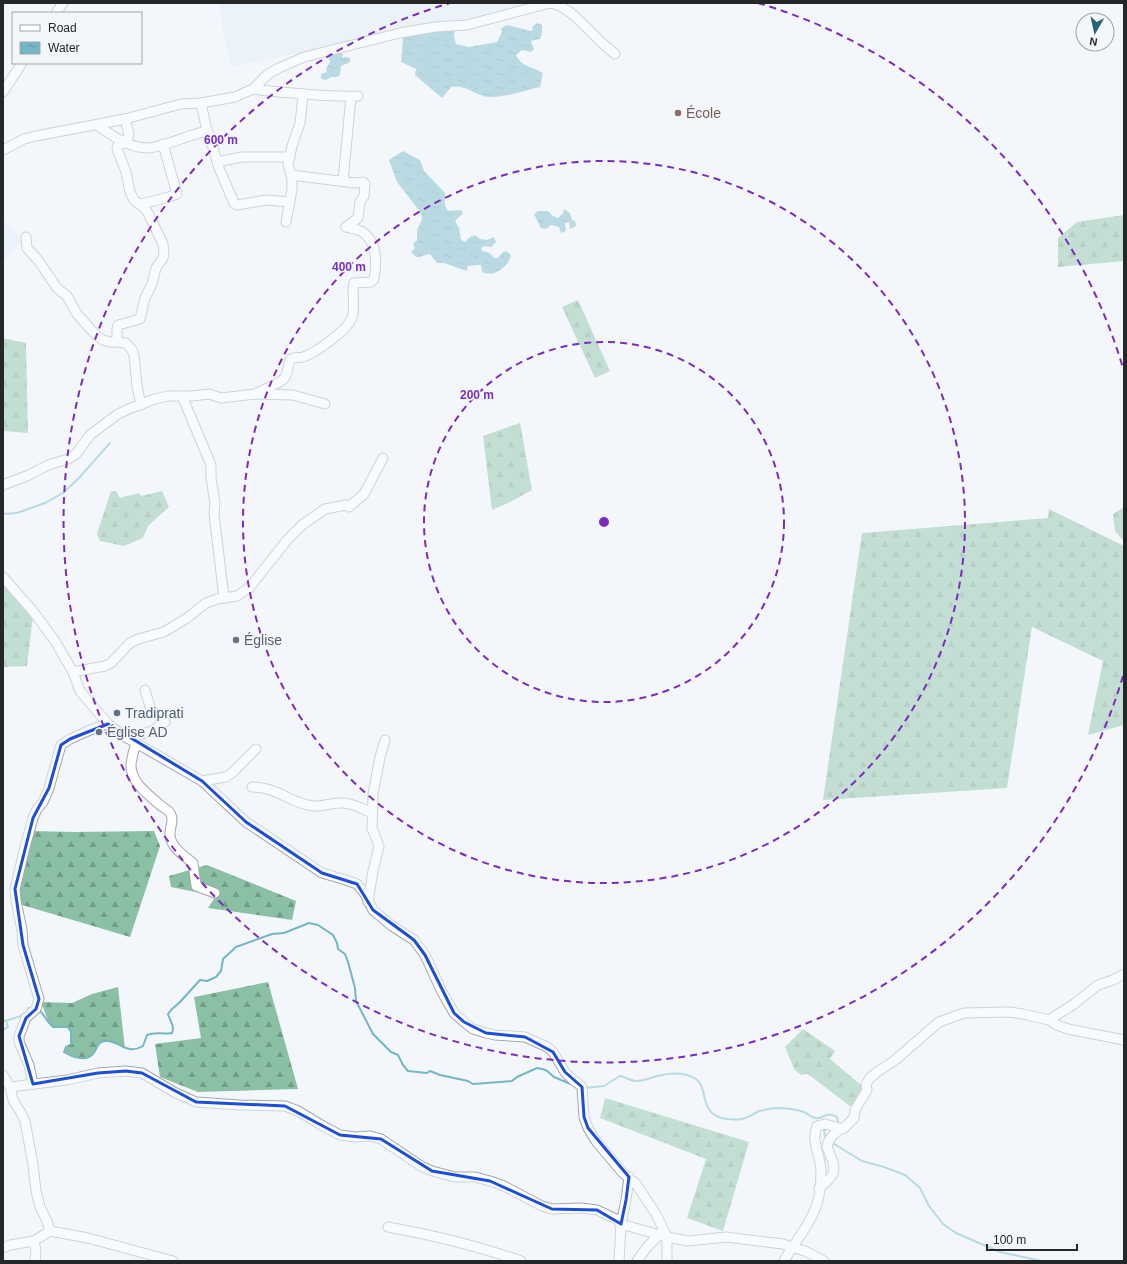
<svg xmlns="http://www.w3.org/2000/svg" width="1127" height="1264" viewBox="0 0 1127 1264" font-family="Helvetica,sans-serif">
<defs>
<pattern id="forest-firs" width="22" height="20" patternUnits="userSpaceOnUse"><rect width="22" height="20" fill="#8ac0a3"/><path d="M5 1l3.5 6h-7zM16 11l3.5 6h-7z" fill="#719c85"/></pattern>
<pattern id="water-ripples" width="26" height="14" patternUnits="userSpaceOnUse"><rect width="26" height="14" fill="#73b6c4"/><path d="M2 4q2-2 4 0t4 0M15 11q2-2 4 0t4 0" fill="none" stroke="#5e949f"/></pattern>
</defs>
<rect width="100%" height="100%" fill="#f3f7fb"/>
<g fill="#e3ecf7">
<polygon points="218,3 543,3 231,67"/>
<polygon points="3,221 23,239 3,262"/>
</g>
<g fill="url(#forest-firs)">
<polygon points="1124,215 1124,261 1058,267 1058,238 1077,222"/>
<polygon points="578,300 610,371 595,378 562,307"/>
<polygon points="3,338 26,343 28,433 3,431"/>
<polygon points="520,423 532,490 508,503 492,510 483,436"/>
<polygon points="111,491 116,491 120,498 139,493 141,496 162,491 169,507 148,526 143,538 124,546 100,541 97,534"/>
<polygon points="1124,507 1124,538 1122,539 1115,531 1113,514"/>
<polygon points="1049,509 1124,546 1124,725 1088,735 1103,661 1032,627 1007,788 823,800 862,533 1048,518"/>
<polygon points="3,575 34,607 27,666 3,667"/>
<polygon points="31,831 74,832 154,831 160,846 130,937 19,904 20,876"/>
<polygon points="207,865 296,901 292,920 208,908 216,896 171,887 169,876"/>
<polygon points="268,982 298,1089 198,1092 160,1077 155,1044 201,1038 194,997"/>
<polygon points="118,987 125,1049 113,1042 105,1041 99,1043 92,1055 80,1059 64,1052 66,1047 71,1044 71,1032 68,1027 53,1027 49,1023 41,1002 72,1003 92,994"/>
<polygon points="803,1029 835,1051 830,1059 867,1090 855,1110 808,1074 801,1075 794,1069 785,1047"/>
<polygon points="605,1098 749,1142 723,1231 687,1218 706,1159 600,1118"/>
</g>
<g fill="url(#water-ripples)">
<path d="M 537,23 L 542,25 L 542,33 L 540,39 L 531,41 L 534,49 L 531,52 L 522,50 L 516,55 C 521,67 534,67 543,73 L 540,87 C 526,90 497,100 484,96 C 472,93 464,84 451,87 L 442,98 L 415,75 L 416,69 L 401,62 L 403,38 L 414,32 L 455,29 L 454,36 L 456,44 L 469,47 L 497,42 L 502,32 L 501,28 L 507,25 L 531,31 L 533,30 L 532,27 Z"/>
<polygon points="340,51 343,54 342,58 345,57 350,58 350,62 341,66 340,74 338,77 331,77 326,80 321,79 321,74 327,72 326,69 330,62 328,56"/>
<path d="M 403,151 L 420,160 L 424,171 L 445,193 C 445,200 443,206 449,211 L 461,210 L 463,213 L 455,221 L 459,228 L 461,240 L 465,242 L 470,237 L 475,235 L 480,239 L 487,240 L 494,237 L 496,242 L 491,247 L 484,246 L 481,248 L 482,251 L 490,253 L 494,258 L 498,258 L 502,253 L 506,251 L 511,255 C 509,266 494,278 482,272 L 481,265 L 478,265 L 468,266 L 467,271 L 444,263 L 437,263 L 430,254 C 425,254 421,258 416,257 L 411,252 L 415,248 L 413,244 L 417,240 L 417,230 L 422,219 L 421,213 L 397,182 L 389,160 Z"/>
<polygon points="564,209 570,213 572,220 575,221 576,226 570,229 569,222 565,223 566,231 561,233 559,227 551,225 546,229 541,228 534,214 538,211 548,211 553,216 558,218 563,213"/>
</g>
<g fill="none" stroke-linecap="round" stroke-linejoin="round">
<g stroke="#73b6c4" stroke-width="2">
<polyline points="3,514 17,513 45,503 63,493 78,479 110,443"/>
<path d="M 38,1009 C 45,1015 47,1022 53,1027 L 68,1027 L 71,1032 L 71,1044 L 66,1047 L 64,1052 C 72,1057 85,1062 93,1054 C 97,1049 97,1042 105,1041 C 118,1039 126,1056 143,1046 L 147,1035 C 157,1031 161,1035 172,1033 C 175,1026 170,1021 168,1014 L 171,1010 L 180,1002 L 200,980 L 207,981 L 216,977 L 221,971 L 223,959 L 236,947 L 272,934 L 284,933 L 309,923 L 318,925 L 333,935 L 337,943 L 338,949 L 345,954 L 348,962 L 355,988 L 356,1001 L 373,1034 L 391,1052 L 398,1055 L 403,1065 L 408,1071 L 427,1073 L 430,1071 L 440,1075 L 468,1081 L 473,1084 L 512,1081 L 517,1077 L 537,1068 L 546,1070 L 554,1077 L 573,1085"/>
<polyline points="3,1020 6,1021 8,1027 3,1030"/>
<polyline points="5,1021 21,1016 24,1013 28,1012 28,1008 33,1008"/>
<path d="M 584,1088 L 604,1086 L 620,1076 C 626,1077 630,1081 636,1081 C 644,1081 650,1078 657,1076 C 669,1073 685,1072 696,1079 C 709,1088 698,1116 727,1119 C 731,1119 738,1120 742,1119 C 748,1118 753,1114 759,1111 C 763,1110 769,1109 774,1108 C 782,1108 796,1109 804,1112 C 808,1114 811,1117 815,1118 C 825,1120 824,1110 837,1117 L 838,1121 L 836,1125"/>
<polyline points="826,1139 824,1131 828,1127"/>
<polyline points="831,1142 862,1161 884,1167 905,1175 920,1188 929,1206 943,1224 956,1233 1000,1252 1042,1261"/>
</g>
<defs>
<g id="minor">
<path d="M 549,3 C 567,4 585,27 598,39 C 603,44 609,49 615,54"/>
<polyline points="56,13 63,3"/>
<path d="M 253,89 C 266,91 279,92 293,93 C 315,95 336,97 358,96"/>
<polyline points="3,92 22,63"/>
<polyline points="201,103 207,131"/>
<polyline points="125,119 129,134 127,142 118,146 117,149 126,172 130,192 134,200 144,208 148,213 163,244 164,254 163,258 156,268 152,284 145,298 140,319 118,325 117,329 117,342 126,343 132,350 134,355 137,386 141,405"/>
<path d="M 97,125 C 111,135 129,148 148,148 C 165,147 189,134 208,131 L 219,168 L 234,203 L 237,205 L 266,200 L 290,202"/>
<polyline points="3,150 24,139 36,136 125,119 181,104 201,103 235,97 253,89 268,74 279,68 304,57 400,33 435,27 467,25 550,3"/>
<polyline points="217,162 242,157 290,157"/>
<polyline points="291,175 355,183 363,182 365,184 364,196 360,202 358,218 346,227"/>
<polyline points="343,181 351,97"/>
<polyline points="141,204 166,198 177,194 163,144"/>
<polyline points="286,222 292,189 292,178 288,165 292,146 300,123 303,95"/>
<polyline points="26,237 27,248 38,260 57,288 67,296 77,314 86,324 97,336 103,340 110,342 117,342"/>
<path d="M 257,393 C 264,389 282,383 285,377 C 289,372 287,364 291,359 C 295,357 299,358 303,357 C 316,353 347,330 352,318 C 356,307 351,294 354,283 L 371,282 L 374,279 C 377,262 378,239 359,230 C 355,229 350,228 346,227"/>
<polyline points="182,396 211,465 211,478 215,503 214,514 224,598"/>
<polyline points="3,485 29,475 48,465 68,459 76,454 90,435 118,414 131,408 155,399 168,396 192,396 209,394 221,398 256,394 293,395 325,404"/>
<polyline points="3,577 32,610 55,641 73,672 80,691 108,724 124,736 202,781 246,822 322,873 346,880 357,884 365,894 373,910 392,926 414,940 425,955 442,992 454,1013 464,1022 473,1029 486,1033 495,1035 525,1037 547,1047 553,1052 565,1072 573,1080 580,1085 582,1087 584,1117 588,1128 596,1141 622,1172 636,1184 656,1214 667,1237 667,1261"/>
<polyline points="73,672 105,666 111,663 130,643 138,639 164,632 187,618 206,603 217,599 237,596 249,588 288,539 302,525 325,509 346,505 349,507 364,494 383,458"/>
<polyline points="127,738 152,731 165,722 151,710 145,690"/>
<path d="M 136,743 C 134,749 132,757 131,764 C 130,782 148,794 160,805 C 163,808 170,810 171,815 C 174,820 170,827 170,833 C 169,846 184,856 193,863 L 196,886 L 215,893"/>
<polyline points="202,781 226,777 232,773 256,749"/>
<path d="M 252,787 C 278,787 289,803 313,806 C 323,807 333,802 343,803 C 353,803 363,809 372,813"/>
<polyline points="368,902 373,871 379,846 372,828 373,794 380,757 385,740"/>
<polyline points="1049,1020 1074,1004 1098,985 1113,980 1124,974"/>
<polyline points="3,1075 10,1087 13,1100 21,1113 25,1121 33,1165 36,1191 40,1207 47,1221 50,1231"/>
<polyline points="33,1084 29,1065 19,1042 19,1036 26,1018 36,1009 39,999 23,945 22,930 16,901 15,889 25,847 33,818 37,809 43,802 49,788 61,745 70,739 95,728 108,724"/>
<polyline points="10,1087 67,1080 98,1073 126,1071 142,1073 174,1092 196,1102 240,1105 285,1106 298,1111 323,1126 340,1135 355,1137 370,1136 381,1139 421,1166 432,1171 455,1177 475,1177 490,1181 504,1186 542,1206 552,1209 581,1208 597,1210 616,1219 621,1224 667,1237 688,1241 726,1237 783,1244 791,1247 805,1251 824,1261"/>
<path d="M 819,1188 C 839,1173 836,1169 827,1147 C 828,1139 834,1134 840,1129"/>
<path d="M 388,1227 C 433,1235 478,1246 521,1261"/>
<polyline points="34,1241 36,1251 35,1261"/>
<polyline points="3,1248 10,1245 34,1241 50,1231 88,1238 173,1261"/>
<polyline points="619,1261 621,1224 626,1200 629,1177"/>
<polyline points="637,1261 647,1247 659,1235"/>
<path d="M 784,1261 C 793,1245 805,1231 813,1214 C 819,1202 821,1187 821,1174 C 822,1157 810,1142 817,1126 L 825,1124 L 843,1129 L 854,1118 L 855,1110 L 867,1090 L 866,1084 L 870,1078 L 877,1072 L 894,1061 L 939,1022 L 964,1013 L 1009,1012 L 1023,1014 L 1049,1020 L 1057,1025 L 1068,1029 L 1124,1040"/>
</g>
</defs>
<use href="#minor" stroke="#a3a6ab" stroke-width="11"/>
<use href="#minor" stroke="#fff" stroke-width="9"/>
</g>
<path d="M0 0H1127V1264H0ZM 108,724 L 202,781 L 246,822 L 322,873 L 357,884 L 373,910 L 414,940 L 425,955 L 454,1013 L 464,1022 L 486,1033 L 525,1037 L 553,1052 L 565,1072 L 582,1087 L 584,1117 L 588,1128 L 629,1177 L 626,1200 L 621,1224 L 597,1210 L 552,1209 L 490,1181 L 432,1171 L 381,1139 L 340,1135 L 285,1106 L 196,1102 L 142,1073 L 126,1071 L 98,1073 L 33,1084 L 19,1036 L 26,1018 L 36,1009 L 39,999 L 23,945 L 15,889 L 33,818 L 49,788 L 61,745 L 70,739 Z" fill="#f3f7fb" fill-opacity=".55" fill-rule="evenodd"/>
<path fill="none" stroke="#1d4ed8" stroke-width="3" stroke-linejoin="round" d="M 108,724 L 202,781 L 246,822 L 322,873 L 357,884 L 373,910 L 414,940 L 425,955 L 454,1013 L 464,1022 L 486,1033 L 525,1037 L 553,1052 L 565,1072 L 582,1087 L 584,1117 L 588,1128 L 629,1177 L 626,1200 L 621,1224 L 597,1210 L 552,1209 L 490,1181 L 432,1171 L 381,1139 L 340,1135 L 285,1106 L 196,1102 L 142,1073 L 126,1071 L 98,1073 L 33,1084 L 19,1036 L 26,1018 L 36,1009 L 39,999 L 23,945 L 15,889 L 33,818 L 49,788 L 61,745 L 70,739 Z"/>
<g fill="none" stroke="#7b2cbf" stroke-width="2" stroke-dasharray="7 5">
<circle cx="604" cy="522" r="180"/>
<circle cx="604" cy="522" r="361"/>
<path d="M1123 676A541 541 0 1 1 450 3M758 3A541 541 0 0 1 1123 368"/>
</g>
<circle fill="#8d6e63" stroke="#f3f7fb" stroke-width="1.5" cx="678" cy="113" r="4"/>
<g fill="#6b7280" stroke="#f3f7fb" stroke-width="1.5">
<circle cx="236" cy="640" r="4"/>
<circle cx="99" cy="732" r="4"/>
</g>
<circle fill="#5c6f8a" stroke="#f3f7fb" stroke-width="1.5" cx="117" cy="713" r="4"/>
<g text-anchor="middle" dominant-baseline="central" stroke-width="3" stroke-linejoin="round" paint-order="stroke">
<g font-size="14" fill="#785e54" stroke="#f3f7fb" text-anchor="start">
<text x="686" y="113">École</text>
</g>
<g font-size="14" fill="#5b616d" stroke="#f3f7fb" text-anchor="start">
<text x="244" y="640">Église</text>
<text x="107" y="732">Église AD</text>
</g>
<g font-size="14" fill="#4e5e75" stroke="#f3f7fb" text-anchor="start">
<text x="125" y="713">Tradiprati</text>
</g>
</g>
<circle cx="604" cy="522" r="6" fill="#7b2cbf" stroke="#f3f7fb" stroke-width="2"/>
<g font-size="12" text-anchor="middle" font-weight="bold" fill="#7b2cbf" stroke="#f3f7fb" stroke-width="3" stroke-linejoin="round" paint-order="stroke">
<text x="221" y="144">600 m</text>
<text x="349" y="271">400 m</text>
<text x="477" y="399">200 m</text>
</g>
<rect width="1127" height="1264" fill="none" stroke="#252628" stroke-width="8"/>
<rect x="12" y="12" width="130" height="52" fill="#f3f7fb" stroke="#a1a3a7"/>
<rect x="20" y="25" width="20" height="6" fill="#ffffff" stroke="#a1a3a7"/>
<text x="48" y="32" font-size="12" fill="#252628">Road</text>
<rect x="20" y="42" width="20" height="12" fill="url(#water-ripples)" stroke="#a1a3a7"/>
<text x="48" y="52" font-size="12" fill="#252628">Water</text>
<g transform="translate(1095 32) rotate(189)"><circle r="19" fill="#f3f7fb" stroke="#a1a3a7"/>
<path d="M0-3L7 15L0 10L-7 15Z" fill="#216576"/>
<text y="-6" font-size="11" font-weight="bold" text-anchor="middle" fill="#252628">N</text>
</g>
<path d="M987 1244v6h90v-6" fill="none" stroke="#252628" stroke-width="2"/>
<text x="993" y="1244" font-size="12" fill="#252628" stroke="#f3f7fb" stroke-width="3" paint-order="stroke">100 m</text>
</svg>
